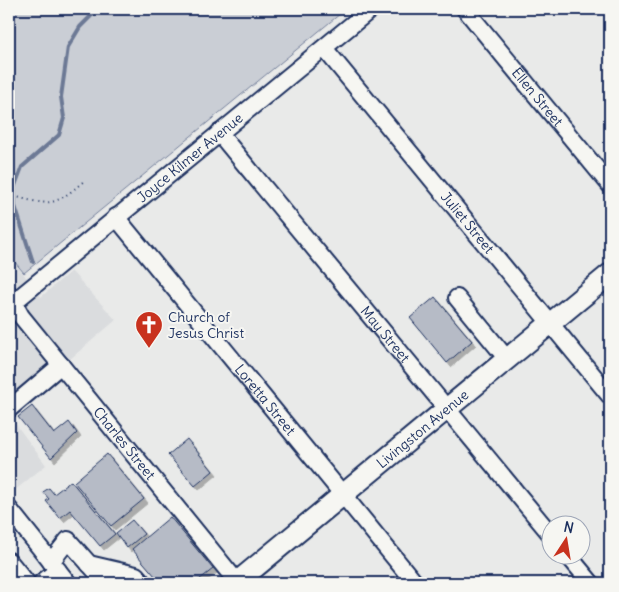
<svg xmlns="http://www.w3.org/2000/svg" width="619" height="592" viewBox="0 0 619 592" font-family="Delius,sans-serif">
<defs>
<filter id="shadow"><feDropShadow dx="4" dy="4" stdDeviation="0" flood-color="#0004"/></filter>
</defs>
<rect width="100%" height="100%" fill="#e9eae9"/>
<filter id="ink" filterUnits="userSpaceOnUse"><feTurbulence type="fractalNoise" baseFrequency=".02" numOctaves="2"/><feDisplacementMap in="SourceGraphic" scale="10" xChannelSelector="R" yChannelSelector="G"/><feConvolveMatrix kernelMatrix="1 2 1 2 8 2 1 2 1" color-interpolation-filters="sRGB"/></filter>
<g filter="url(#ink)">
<g fill="#dadcde">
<polygon points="9,255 41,297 71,271 116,320 9,411"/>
<polygon points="9,415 46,465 9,495"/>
</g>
<polygon fill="#caced5" stroke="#727e9a" points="9,9 346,9 24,273 9,255"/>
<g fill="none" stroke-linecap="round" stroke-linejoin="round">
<polyline stroke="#6c7995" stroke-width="4" points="33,262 15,206 14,188 22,167 59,135 64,118 61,97 68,47 80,27 98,9"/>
</g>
<g fill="#b6bbc6" stroke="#1b2f5e" filter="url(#shadow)">
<polygon points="435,297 472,341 447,363 410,318"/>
<polygon points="32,406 54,434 69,422 77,433 51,458 18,417"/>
<polygon points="187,439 213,471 195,486 168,455"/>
<polygon points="107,454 144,499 111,526 74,482"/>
<polygon points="71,481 115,534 100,546 70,510 60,518 46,501 49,499 43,492 49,488 54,494"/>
<polygon points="170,517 213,569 195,583 161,583 132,549"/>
<polygon points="132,520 144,534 127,548 116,533"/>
</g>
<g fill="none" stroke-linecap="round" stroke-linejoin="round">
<defs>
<g id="minor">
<path id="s1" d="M 465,9 L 610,185"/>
<path id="s2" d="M 324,48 L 610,396"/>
<path id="s3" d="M 219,133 L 552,536"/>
<path id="s4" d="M 116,217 L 415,583"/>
<path id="s5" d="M 9,294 L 21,316 L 237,582"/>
<polyline points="457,298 507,359"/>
<path id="s6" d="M 9,306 L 371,9"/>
<polyline points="9,409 61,365"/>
<polyline points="9,509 68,583"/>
<polyline points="567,554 591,583"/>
<polyline points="9,561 27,583"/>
<polyline points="51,562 68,540 106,583"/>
<polyline points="89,564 136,575 143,583"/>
<polyline points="41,583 58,570"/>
</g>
<g id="major">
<path id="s7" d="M 236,583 L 610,274"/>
</g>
</defs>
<use href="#minor" stroke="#1b2f5e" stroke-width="20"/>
<use href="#major" stroke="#1b2f5e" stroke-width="24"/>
<g stroke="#1b2f5e" stroke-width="2" stroke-dasharray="1 4" stroke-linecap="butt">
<polyline points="337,9 342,13"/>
<path d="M 9,195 C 49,205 52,209 85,180"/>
</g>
<use href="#minor" stroke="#f6f6f2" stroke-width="16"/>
<use href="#major" stroke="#f6f6f2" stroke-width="20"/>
</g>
</g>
<defs>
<symbol id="church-pin" viewBox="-11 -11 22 30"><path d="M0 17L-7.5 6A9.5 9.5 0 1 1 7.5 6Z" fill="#c8321e" stroke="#f6f6f2"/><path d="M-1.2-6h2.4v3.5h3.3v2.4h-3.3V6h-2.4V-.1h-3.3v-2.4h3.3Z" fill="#fff"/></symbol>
</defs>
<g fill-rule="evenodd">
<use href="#church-pin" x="133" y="309" width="32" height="43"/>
</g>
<g text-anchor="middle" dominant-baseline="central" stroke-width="4" stroke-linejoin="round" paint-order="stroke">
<g font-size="14" fill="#1b2f5e" stroke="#f6f6f2">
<text stroke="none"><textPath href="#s1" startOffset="114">Ellen Street</textPath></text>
<text stroke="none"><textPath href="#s6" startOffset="234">Joyce Kilmer Avenue</textPath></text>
<text stroke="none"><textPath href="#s2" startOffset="226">Juliet Street</textPath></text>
<text stroke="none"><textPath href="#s3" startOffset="261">May Street</textPath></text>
<text stroke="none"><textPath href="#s4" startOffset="236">Loretta Street</textPath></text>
<text stroke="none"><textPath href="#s7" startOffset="242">Livingston Avenue</textPath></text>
<text stroke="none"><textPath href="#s5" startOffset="189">Charles Street</textPath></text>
</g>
<g font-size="14" fill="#1b2f5e" stroke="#f6f6f2" text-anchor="start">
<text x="168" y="317">Church of<tspan x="168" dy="16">Jesus Christ</tspan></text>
</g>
</g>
<rect width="619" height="592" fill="none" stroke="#f6f6f2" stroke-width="30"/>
<rect x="15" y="15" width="589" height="562" fill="none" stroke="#1b2f5e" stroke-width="2" filter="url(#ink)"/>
<g transform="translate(566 540) rotate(12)"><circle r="24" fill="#f6f6f2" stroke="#9ea6b7"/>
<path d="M0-4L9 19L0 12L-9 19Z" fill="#c8321e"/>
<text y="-8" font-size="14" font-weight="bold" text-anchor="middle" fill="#1b2f5e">N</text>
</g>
</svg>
